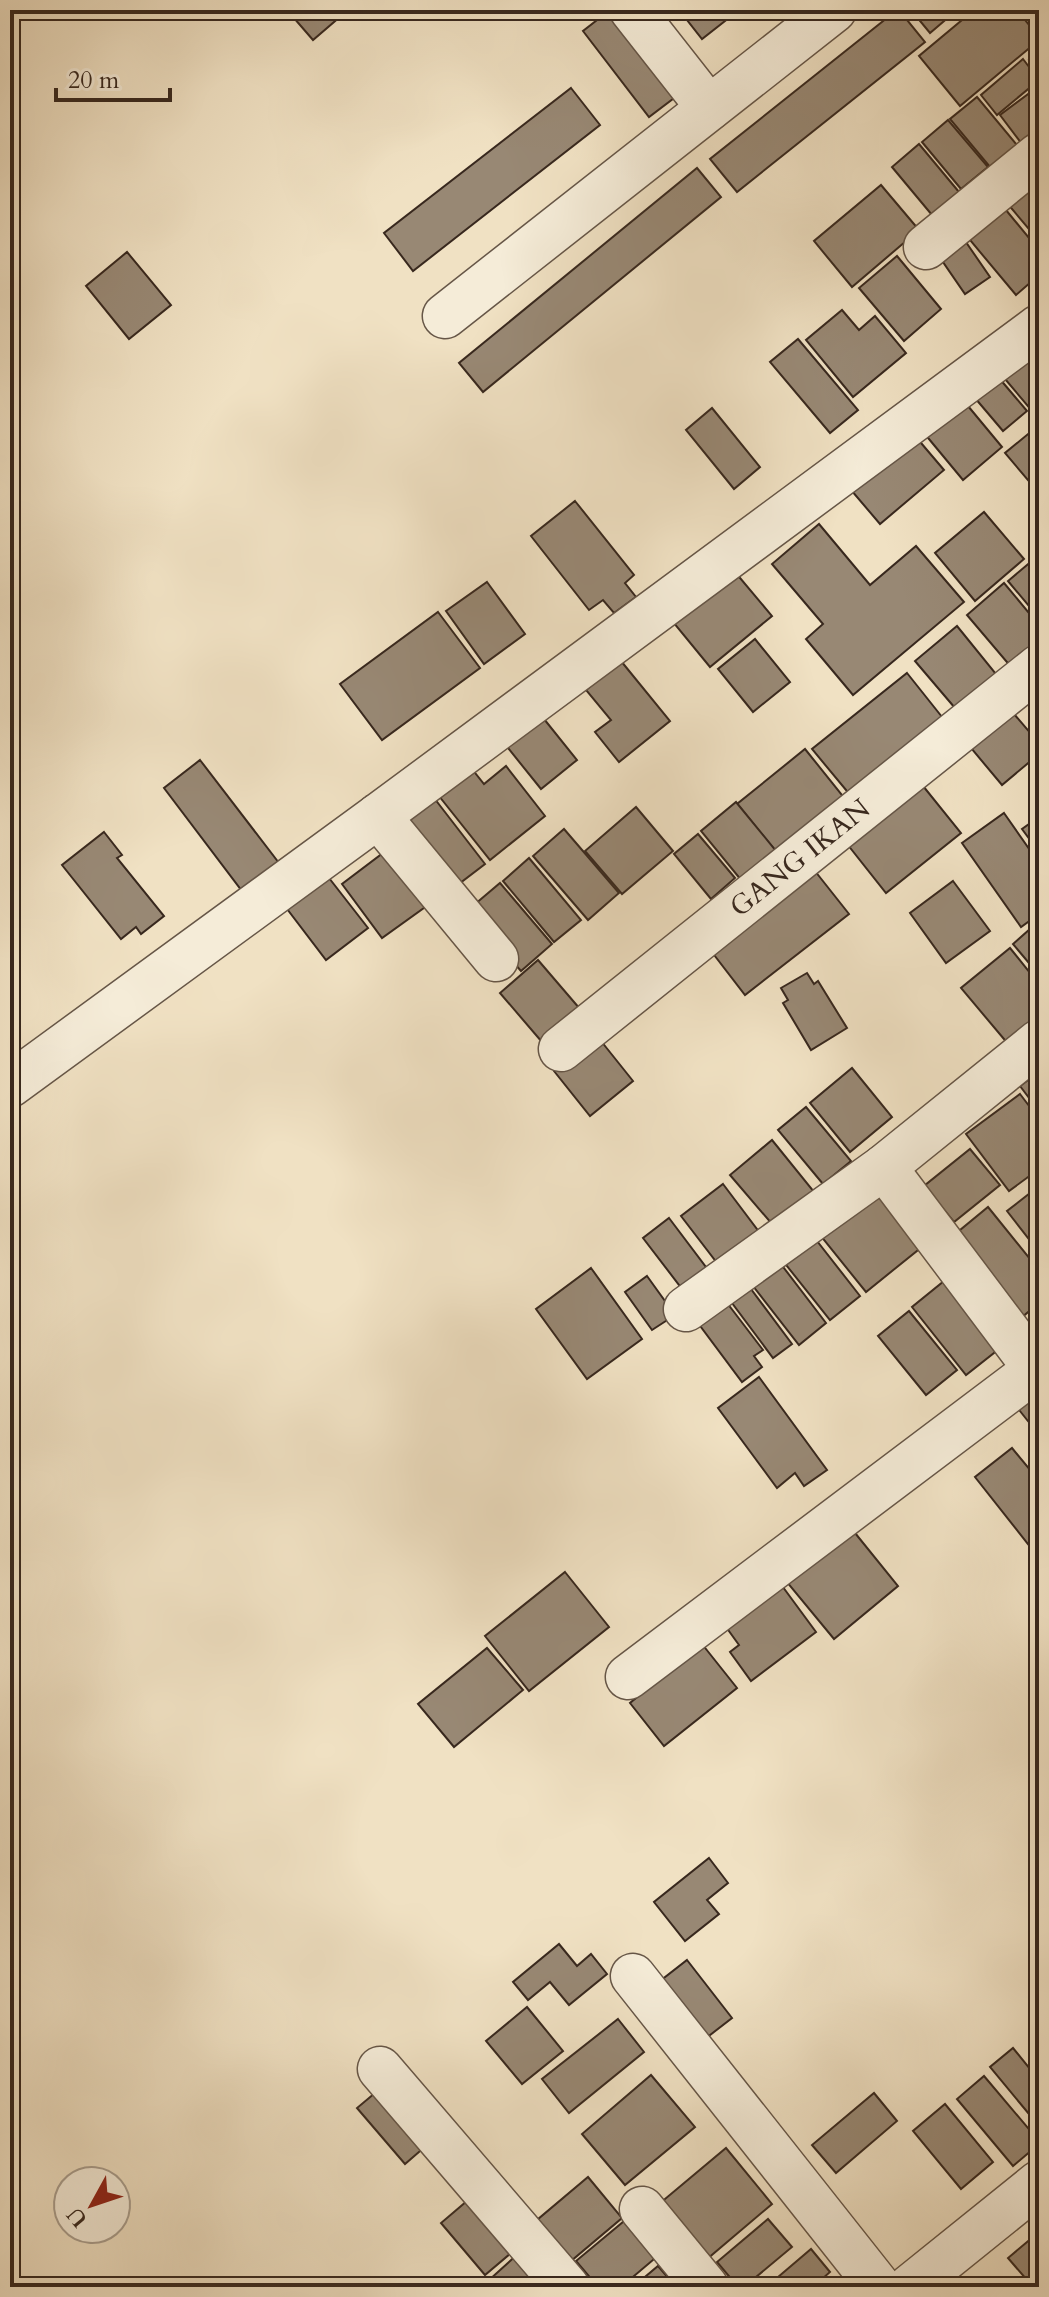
<svg xmlns="http://www.w3.org/2000/svg" width="1049" height="2297" viewBox="0 0 1049 2297" font-family="Cardo,serif">
<rect width="100%" height="100%" fill="#f0e1c3"/>
<filter id="stains"><feTurbulence type="fractalNoise" baseFrequency=".0025" numOctaves="4"/><feColorMatrix values="0 0 0 0 .2 0 0 0 0 .09 0 0 0 0 .02 0 0 0 .5 -.17"/></filter>
<radialGradient id="worn" r=".72"><stop offset=".6" stop-color="#630" stop-opacity="0"/><stop offset="1" stop-color="#630" stop-opacity=".3"/></radialGradient>
<g fill="#988874" stroke="#38281e" stroke-width="2">
<polygon points="287,10 348,10 313,40"/>
<polygon points="610,10 620,10 682,92 649,117 583,31"/>
<polygon points="681,10 739,10 702,39 680,11"/>
<polygon points="897,10 899,10 925,42 737,192 710,159"/>
<polygon points="911,10 957,10 930,33"/>
<polygon points="974,10 1017,10 1039,37 1039,40 960,106 919,56"/>
<polygon points="1039,52 1039,73 1029,60"/>
<polygon points="1023,59 1039,80 997,115 981,95"/>
<polygon points="1039,86 1039,150 1031,156 1000,115"/>
<polygon points="571,88 600,125 413,271 384,233"/>
<polygon points="977,97 1017,145 990,167 950,119"/>
<polygon points="948,120 988,167 961,189 922,142"/>
<polygon points="919,144 959,192 932,215 892,167"/>
<polygon points="697,168 721,197 483,392 459,363"/>
<polygon points="1039,175 1039,241 1007,203"/>
<polygon points="881,185 919,230 852,287 814,241"/>
<polygon points="1001,204 1039,250 1039,275 1016,295 965,234"/>
<polygon points="959,232 990,277 965,294 934,249"/>
<polygon points="127,252 171,305 129,339 86,286"/>
<polygon points="897,256 941,309 904,341 859,288"/>
<polygon points="842,310 859,330 875,316 906,353 853,397 806,340"/>
<polygon points="798,339 858,410 830,433 770,362"/>
<polygon points="1039,340 1039,417 1038,418 1000,373"/>
<polygon points="999,378 1027,411 1003,431 975,398"/>
<polygon points="963,400 1002,447 963,480 924,433"/>
<polygon points="712,408 760,467 734,489 686,430"/>
<polygon points="1039,425 1039,493 1005,453"/>
<polygon points="910,430 944,470 880,524 846,484"/>
<polygon points="575,501 634,575 625,583 636,597 614,613 603,600 589,610 531,536"/>
<polygon points="984,512 1024,559 975,601 935,553"/>
<polygon points="819,524 870,585 916,546 964,602 853,695 806,639 823,624 772,564"/>
<polygon points="1039,555 1039,618 1008,581"/>
<polygon points="735,572 772,616 710,667 673,622"/>
<polygon points="487,582 525,634 484,664 446,611"/>
<polygon points="1004,583 1039,625 1039,658 1018,675 967,615"/>
<polygon points="438,612 480,668 382,740 340,684"/>
<polygon points="957,626 996,674 955,708 915,661"/>
<polygon points="755,639 790,682 753,712 718,669"/>
<polygon points="621,661 670,721 619,762 595,732 611,720 586,690"/>
<polygon points="907,673 950,727 856,802 812,749"/>
<polygon points="1008,707 1039,743 1039,754 1002,785 966,742"/>
<polygon points="536,709 577,760 541,789 500,738"/>
<polygon points="805,749 850,805 783,860 737,804"/>
<polygon points="200,760 279,863 242,891 164,788"/>
<polygon points="468,764 484,784 506,766 545,816 490,860 435,791"/>
<polygon points="915,776 961,833 886,893 840,835"/>
<polygon points="431,794 485,864 447,893 393,822"/>
<polygon points="736,802 781,857 746,886 701,831"/>
<polygon points="636,807 673,851 622,894 585,851"/>
<polygon points="1004,813 1039,863 1039,914 1021,927 962,843"/>
<polygon points="1039,817 1039,852 1022,829"/>
<polygon points="564,829 619,893 588,920 533,856"/>
<polygon points="104,832 122,855 117,858 164,916 141,934 136,927 121,939 62,865"/>
<polygon points="698,834 735,878 711,899 674,854"/>
<polygon points="387,850 428,905 382,938 342,884"/>
<polygon points="529,858 581,920 554,942 503,881"/>
<polygon points="811,866 849,914 745,995 708,947"/>
<polygon points="322,869 368,928 326,960 281,901"/>
<polygon points="953,881 990,931 946,963 910,913"/>
<polygon points="500,883 552,944 521,971 468,910"/>
<polygon points="1039,921 1039,975 1013,944"/>
<polygon points="1010,948 1039,984 1039,1020 1009,1045 961,988"/>
<polygon points="538,960 580,1009 542,1042 500,993"/>
<polygon points="807,973 814,984 818,981 847,1028 811,1050 783,1003 788,1000 781,988"/>
<polygon points="597,1036 633,1081 590,1116 554,1071"/>
<polygon points="852,1068 892,1117 850,1152 810,1103"/>
<polygon points="1039,1072 1039,1111 1020,1086"/>
<polygon points="1020,1094 1039,1119 1039,1169 1009,1191 966,1134"/>
<polygon points="806,1107 851,1161 823,1184 778,1130"/>
<polygon points="772,1140 819,1198 778,1231 730,1175"/>
<polygon points="970,1149 1000,1185 954,1222 924,1186"/>
<polygon points="877,1180 928,1242 866,1292 816,1230"/>
<polygon points="723,1184 766,1241 724,1272 681,1216"/>
<polygon points="1039,1186 1039,1252 1007,1211"/>
<polygon points="988,1207 1039,1270 1039,1303 1015,1323 948,1240"/>
<polygon points="669,1218 715,1279 689,1298 643,1238"/>
<polygon points="810,1232 860,1296 830,1320 779,1256"/>
<polygon points="774,1255 826,1323 799,1345 746,1277"/>
<polygon points="591,1268 642,1339 587,1379 536,1309"/>
<polygon points="647,1276 675,1315 652,1330 625,1292"/>
<polygon points="949,1277 1004,1345 966,1375 912,1307"/>
<polygon points="748,1285 792,1344 773,1358 729,1299"/>
<polygon points="721,1295 763,1350 754,1356 762,1367 742,1382 692,1315"/>
<polygon points="909,1311 957,1370 926,1395 878,1336"/>
<polygon points="759,1377 827,1470 804,1486 795,1473 777,1488 718,1408"/>
<polygon points="1039,1387 1039,1435 1016,1406"/>
<polygon points="1012,1448 1035,1476 1039,1473 1039,1558 975,1477"/>
<polygon points="851,1528 898,1586 834,1639 786,1581"/>
<polygon points="565,1572 609,1627 529,1691 485,1636"/>
<polygon points="777,1579 816,1632 751,1681 730,1652 739,1645 721,1620"/>
<polygon points="702,1644 737,1688 664,1746 630,1703"/>
<polygon points="487,1648 523,1690 454,1747 418,1704"/>
<polygon points="709,1858 728,1883 707,1900 719,1914 685,1941 654,1902"/>
<polygon points="559,1944 577,1966 591,1954 607,1974 569,2005 550,1982 528,2000 513,1982"/>
<polygon points="687,1960 732,2018 692,2049 646,1992"/>
<polygon points="527,2007 563,2051 522,2084 486,2041"/>
<polygon points="618,2019 644,2052 569,2113 542,2079"/>
<polygon points="1013,2048 1039,2080 1039,2116 1034,2120 990,2067"/>
<polygon points="651,2075 695,2127 625,2185 582,2134"/>
<polygon points="984,2076 1039,2141 1039,2144 1013,2166 957,2099"/>
<polygon points="387,2083 434,2139 405,2164 357,2108"/>
<polygon points="874,2093 897,2121 836,2173 812,2145"/>
<polygon points="945,2104 993,2162 961,2189 913,2131"/>
<polygon points="726,2148 772,2204 700,2265 653,2209"/>
<polygon points="588,2177 622,2218 571,2261 537,2220"/>
<polygon points="467,2201 511,2253 485,2275 441,2223"/>
<polygon points="635,2212 666,2249 621,2287 598,2287 576,2261"/>
<polygon points="768,2219 792,2247 744,2287 738,2287 717,2262"/>
<polygon points="1039,2232 1039,2287 1033,2287 1008,2258"/>
<polygon points="811,2249 830,2272 813,2287 775,2287 771,2283"/>
<polygon points="520,2252 551,2287 495,2287 489,2280"/>
<polygon points="658,2266 676,2287 633,2287"/>
</g>
<g fill="none" stroke-linecap="round" stroke-linejoin="round">
<defs>
<g id="minor">
<polyline points="632,10 709,108"/>
<polyline points="926,247 1039,155"/>
<polyline points="445,316 834,10"/>
<polyline points="378,816 496,959"/>
<path id="s1" d="M 561,1049 L 1039,667"/>
<polyline points="10,1085 378,816 1039,327"/>
<polyline points="686,1309 884,1167"/>
<polyline points="1036,1369 884,1167 1039,1042"/>
<polyline points="628,1677 1039,1367"/>
<polyline points="633,1976 879,2287"/>
<polyline points="380,2069 567,2287"/>
<polyline points="642,2209 706,2287"/>
<polyline points="910,2287 1039,2183"/>
</g>
</defs>
<use href="#minor" stroke="#665647" stroke-width="47"/>
<use href="#minor" stroke="#f5ecd8" stroke-width="44"/>
</g>
<g text-anchor="middle" dominant-baseline="central" stroke-width="8" stroke-linejoin="round" paint-order="stroke">
<g font-size="28" fill="#38281e" stroke="#f5ecd8">
<text stroke="none"><textPath href="#s1" startOffset="306">GANG IKAN</textPath></text>
</g>
</g>
<rect width="1049" height="2297" fill="none" stroke="#f0e1c3" stroke-width="40"/>
<rect x="12" y="12" width="1025" height="2273" fill="none" stroke="#38281e" stroke-width="4"/>
<rect x="20" y="20" width="1009" height="2257" fill="none" stroke="#38281e" stroke-width="2"/>
<g transform="translate(92 2205) rotate(230)"><circle r="38" fill="#f5ecd8" stroke="#a99e8e" stroke-width="2"/>
<path d="M0-6L14 30L0 20L-14 30Z" fill="#8f2418"/>
<text y="-12" font-size="22" font-weight="bold" text-anchor="middle" fill="#38281e">U</text>
</g>
<path d="M56 88v12h114v-12" fill="none" stroke="#38281e" stroke-width="4"/>
<text x="68" y="88" font-size="24" fill="#38281e" stroke="#f5ecd8" stroke-width="6" paint-order="stroke">20 m</text>
<rect width="100%" height="100%" filter="url(#stains)"/>
<rect width="100%" height="100%" fill="url(#worn)"/>
</svg>
